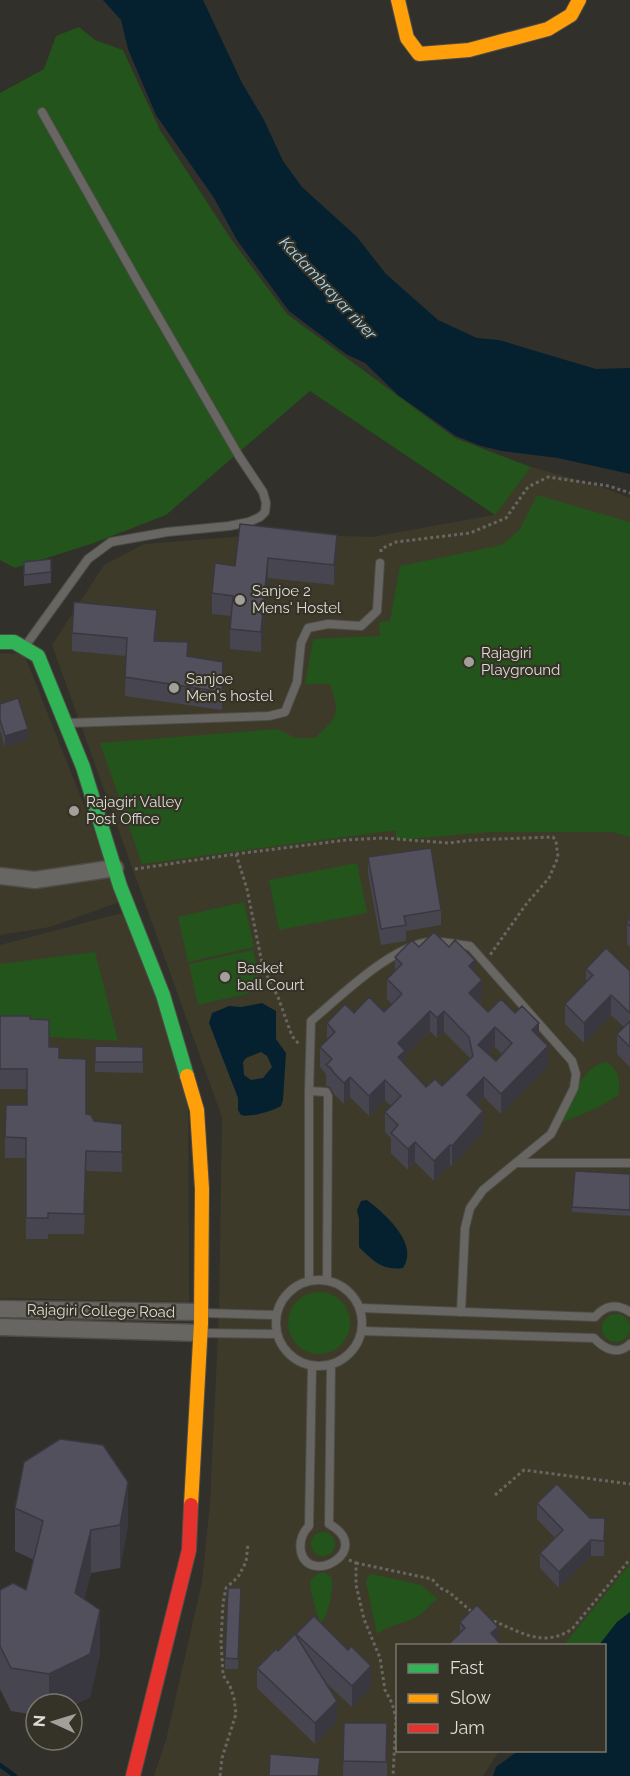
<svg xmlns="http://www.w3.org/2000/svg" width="630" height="1776" viewBox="0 0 630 1776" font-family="Raleway,sans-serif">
<rect width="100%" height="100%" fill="#32302a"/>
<g fill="#3e3a2a">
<polygon points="531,467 596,485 630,498 630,1593 583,1645 398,1646 398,1750 499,1751 483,1776 154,1776 166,1740 202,1582 210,1504 219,1313 222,1117 52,645 104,565 144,544 271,534 372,537 494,515"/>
<polygon points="0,653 24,654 122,901 50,927 0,935"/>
<polygon points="130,911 188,1077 189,1302 0,1298 0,945"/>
</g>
<g fill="#22541b">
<polygon points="79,27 95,40 123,50 160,130 231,239 287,314 455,438 531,467 495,515 310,391 166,515 94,543 15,568 0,560 0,93 44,69 56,36"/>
<path d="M 537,495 L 630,522 L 630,837 L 612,832 L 490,832 L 396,840 L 396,831 L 390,831 L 142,864 L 100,743 L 277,729 L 296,738 L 315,738 C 337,717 341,715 330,684 L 305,684 L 313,639 L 380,636 L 379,622 L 390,621 L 400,566 L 502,545 L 520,529 Z"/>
<polygon points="357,863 367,913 279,930 269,880"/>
<polygon points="244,902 254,947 188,962 178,917"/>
<polygon points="253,950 262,990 198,1005 189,964"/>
<polygon points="95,952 118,1041 0,1034 0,964"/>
<path d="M 606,1062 C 620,1069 620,1081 619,1095 L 595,1109 L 560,1123 C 570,1103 581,1066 606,1062 Z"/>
<circle cx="319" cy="1323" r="31"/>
<circle cx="616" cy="1328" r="14"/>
<circle cx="323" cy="1544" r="12"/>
<polygon points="630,1564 630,1612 601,1645 563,1646"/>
<path d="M 319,1573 L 325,1573 L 332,1578 C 333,1591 329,1614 320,1624 L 310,1588 L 311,1579 Z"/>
<path d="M 372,1574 L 421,1585 L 438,1599 C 429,1604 424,1614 415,1618 C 402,1624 389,1625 377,1634 L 366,1582 L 368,1577 Z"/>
</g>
<g fill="#05212f" fill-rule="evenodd">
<polygon points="103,0 203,0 242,83 264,120 283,161 302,187 357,237 386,274 438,320 477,338 499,340 596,369 630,368 630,474 558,458 502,451 481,446 456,436 398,395 365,363 346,354 289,311 237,240 214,198 156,115 128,49 121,20"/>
<path d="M 262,1003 L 276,1011 L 276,1039 L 286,1053 L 283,1100 L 281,1106 C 273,1111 249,1118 241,1115 L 238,1110 L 238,1098 L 209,1023 L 212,1013 L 229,1006 L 241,1007 ZM 261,1052 L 267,1056 L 272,1067 L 263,1078 L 251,1080 L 244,1075 L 243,1062 L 246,1058 Z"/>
<path d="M 367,1200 C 384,1213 420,1244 403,1268 C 383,1271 373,1261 359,1247 L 359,1219 L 357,1210 L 361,1201 Z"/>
<polygon points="630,1612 630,1776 493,1776 496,1767 518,1751 604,1750 604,1646 599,1645 617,1622"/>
</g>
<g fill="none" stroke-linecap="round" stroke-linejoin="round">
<polyline stroke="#05212f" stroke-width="4.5" points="0,1765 15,1776"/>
<defs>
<g id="lane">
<polyline points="26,645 88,559 111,542 167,532 229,526 249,522 260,517 265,512 266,503 263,492 239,456 138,282 42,112"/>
<polyline points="69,723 269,716 285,712 297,682 301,643 308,628 328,624 361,626 377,611 380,563"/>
<path d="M 309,1091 L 311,1021 C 342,995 388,949 428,942 C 441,940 457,945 470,946 L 572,1061 L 576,1074 L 574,1088 L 551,1134 L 483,1190 L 470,1208 L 465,1228 L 461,1312"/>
<polyline points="516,1163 630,1163"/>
<circle cx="319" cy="1323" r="43"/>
<polyline points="309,1280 309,1091 326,1092 328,1096 327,1279"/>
<path d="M 361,1308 L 595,1317 C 605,1305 617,1303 630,1312"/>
<polyline points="204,1313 276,1315"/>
<path d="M 362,1331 L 594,1338 C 604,1349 618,1356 630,1344"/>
<polyline points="202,1333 277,1334"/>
<path d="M 312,1366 L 309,1526 C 302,1533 299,1541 301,1552 C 310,1587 375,1549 329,1524 L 331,1365"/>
</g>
<g id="street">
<polyline points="0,876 35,880 115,868"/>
<polyline points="0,1309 201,1312"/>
<polyline points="0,1327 201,1333"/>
</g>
<polyline id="fast" points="0,642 14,642 38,656 83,767 120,886 163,995 187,1076"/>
<g id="slow">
<polyline points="398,0 407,38 419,54 469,50 548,29 571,15 579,0"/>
<polyline points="187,1076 197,1110 202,1189 201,1323 191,1505"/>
</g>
<polyline id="jam" points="133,1776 189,1550 191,1505"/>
</defs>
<use href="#lane" stroke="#4d4c46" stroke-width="10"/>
<use href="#street" stroke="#4d4c46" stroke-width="19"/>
<use href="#fast" stroke="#4d4c46" stroke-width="16"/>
<use href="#slow" stroke="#4d4c46" stroke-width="16"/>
<use href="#jam" stroke="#4d4c46" stroke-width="16"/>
<g stroke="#686662" stroke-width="3" stroke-dasharray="3 3" stroke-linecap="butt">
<polyline points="381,552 381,549 396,542 470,533 506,518 528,487 548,477 609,486 630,493"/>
<polyline points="236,854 346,840 383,838 449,843 472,840 553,837 556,841 558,857 549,878 527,903 490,955"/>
<polyline points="135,869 236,854 247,889 263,968 278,997 292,1036 299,1044"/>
<polyline points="495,1495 524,1470 630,1484"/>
<polyline points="349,1560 356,1563 356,1585 364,1619 380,1658 385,1690 392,1703 396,1718 393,1776"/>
<polyline points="356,1563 432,1579 440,1588 449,1592 473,1613"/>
<path d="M 488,1619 C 517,1629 541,1650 572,1629 L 630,1559"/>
<polyline points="220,1776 222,1758 236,1714 234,1698 230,1686 223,1675 221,1641 223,1603 226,1588 238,1577 246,1562 248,1544"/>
</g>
<use href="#lane" stroke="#686662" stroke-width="8"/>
<use href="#street" stroke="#686662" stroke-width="16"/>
<use href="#fast" stroke="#30b455" stroke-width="14"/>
<use href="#slow" stroke="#ff9f0a" stroke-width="14"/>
<use href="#jam" stroke="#e5322d" stroke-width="14"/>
</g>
<g fill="#47454f" fill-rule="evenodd">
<polygon points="240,524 337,555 334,585 268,578 261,652 230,649 230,629 231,616 212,614 212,593 235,566"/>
<polygon points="51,559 51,583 24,586 24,562"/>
<polygon points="157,628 156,641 188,657 223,662 222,710 125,696 126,656 72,651 72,633"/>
<polygon points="0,704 28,739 5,747 0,730"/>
<polygon points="368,857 441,910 441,925 406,931 406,941 381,945 368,873"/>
<polygon points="630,912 630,947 627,944 627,924"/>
<path d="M 419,947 L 475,973 L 482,1000 L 480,1003 L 488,1012 L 539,1037 L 548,1066 L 501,1114 L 484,1097 L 477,1105 L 483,1132 L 452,1166 L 450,1165 L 434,1181 L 415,1162 L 408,1170 L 391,1153 L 391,1138 L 385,1132 L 385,1112 L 391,1106 L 385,1100 L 369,1116 L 350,1097 L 344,1104 L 334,1094 L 330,1087 L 326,1086 L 326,1074 L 320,1067 L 320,1047 L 327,1040 L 327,1023 L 354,1013 L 384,1012 L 392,1004 L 387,999 L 387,979 L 395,971 L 395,957 ZM 430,1031 L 437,1038 L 444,1032 L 469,1057 L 469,1060 L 442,1086 L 426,1087 L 405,1065 L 405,1056 ZM 495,1047 L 502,1054 L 496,1061 L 488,1054 Z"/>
<polygon points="586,969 630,971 630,1067 617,1054 617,1034 624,1027 611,1015 584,1043 565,1024 565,1004 586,983"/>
<polygon points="0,1016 30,1019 59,1058 86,1114 94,1121 122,1144 122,1172 86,1171 84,1234 48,1234 48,1239 26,1239 26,1158 5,1158 5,1137 27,1105 27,1089 0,1089"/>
<polygon points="95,1046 143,1047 143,1073 95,1072"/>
<polygon points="630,1174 630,1216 572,1212 572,1207"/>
<polygon points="537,1503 590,1518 605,1518 604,1556 591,1556 559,1588 540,1568 540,1553 555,1538 537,1519"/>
<polygon points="15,1508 128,1525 120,1568 91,1573 84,1599 100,1653 90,1697 72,1706 72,1704 36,1704 36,1715 11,1711 0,1689 0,1590 26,1590 34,1560 15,1551"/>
<polygon points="241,1598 238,1669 225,1669 225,1658"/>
<polygon points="460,1622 498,1641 460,1633"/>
<polygon points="295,1634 371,1687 352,1707 325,1682 337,1721 315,1744 257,1688 257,1668 278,1651"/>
<polygon points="344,1723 387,1723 387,1776 343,1776"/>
</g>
<g fill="#393840">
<polygon points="337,535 337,555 334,585 334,565"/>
<polygon points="268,558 268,578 261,652 261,632"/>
<polygon points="157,610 157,628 154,659 154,641"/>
<polygon points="28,729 28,739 5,747 5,736"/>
<polygon points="475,960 475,980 469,966"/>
<polygon points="482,980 482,1000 469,1013 469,993"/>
<polygon points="611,995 611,1015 584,1043 584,1023"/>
<polygon points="430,1011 430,1031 405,1056 405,1071 398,1078 398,1043"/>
<polygon points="444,1011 444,1032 437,1038 437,1018"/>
<polygon points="539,1023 539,1043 532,1030"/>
<polygon points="495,1027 495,1047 478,1065 478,1045"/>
<polygon points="548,1046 548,1066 501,1114 501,1094"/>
<polygon points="350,1077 350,1097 344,1104 344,1083"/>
<polygon points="484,1077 484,1097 467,1115 467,1095"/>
<polygon points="385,1080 385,1100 369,1116 369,1096"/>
<polygon points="483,1111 483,1132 452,1166 452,1146"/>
<polygon points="415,1142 415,1162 408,1170 408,1149"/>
<polygon points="450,1145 450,1165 434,1181 434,1161"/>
<polygon points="128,1482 128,1525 120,1568 120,1525"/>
<polygon points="91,1530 91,1573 75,1636 75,1593"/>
<polygon points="591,1540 591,1556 559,1588 559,1572"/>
<polygon points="100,1610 100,1653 90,1697 72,1706 72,1704 49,1704 49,1674"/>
<polygon points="498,1627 498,1646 491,1633"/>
<polygon points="371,1666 371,1687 352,1707 352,1686"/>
<polygon points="337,1701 337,1721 315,1744 315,1723"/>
</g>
<g fill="#52505c" stroke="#393840" stroke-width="1.5" fill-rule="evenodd">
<polygon points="240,524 337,535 334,565 268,558 261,632 230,629 233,596 212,593 215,563 235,566"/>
<polygon points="51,559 51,572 24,575 24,562"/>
<polygon points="74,602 157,610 154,641 188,642 187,656 223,662 222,692 125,677 127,638 72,633"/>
<polygon points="18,698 28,729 5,736 0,720 0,704"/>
<polygon points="431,848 441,910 404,916 406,925 381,929 368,857"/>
<polygon points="630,912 630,926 627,924"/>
<path d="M 434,932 L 449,947 L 455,940 L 475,960 L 469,966 L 482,980 L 469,993 L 488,1012 L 501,999 L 515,1013 L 522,1006 L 539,1023 L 532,1030 L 548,1046 L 501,1094 L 484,1077 L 467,1095 L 483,1111 L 452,1146 L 450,1145 L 434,1161 L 415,1142 L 408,1149 L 391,1133 L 398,1125 L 385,1112 L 401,1096 L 385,1080 L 369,1096 L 350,1077 L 344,1083 L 334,1073 L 330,1067 L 326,1065 L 332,1059 L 320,1047 L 335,1032 L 327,1023 L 345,1004 L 354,1013 L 369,997 L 384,1012 L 402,994 L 387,979 L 402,964 L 395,957 L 412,940 L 419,947 ZM 430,1011 L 437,1018 L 444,1011 L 469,1037 L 473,1056 L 442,1086 L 435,1079 L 426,1087 L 398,1057 L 405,1051 L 398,1043 ZM 495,1027 L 512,1043 L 496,1061 L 478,1045 Z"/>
<polygon points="606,948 630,971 630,1013 611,995 584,1023 565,1004 593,975 586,969"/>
<polygon points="0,1016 30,1016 30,1019 49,1020 49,1047 59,1047 59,1058 86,1059 86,1114 91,1115 94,1121 122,1124 122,1152 86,1151 84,1214 48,1213 48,1218 26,1218 26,1138 5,1137 6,1105 27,1105 27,1069 0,1069"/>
<polygon points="630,1021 630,1047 617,1034"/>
<polygon points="95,1046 143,1047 143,1062 95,1062"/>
<polygon points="575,1171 630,1174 630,1210 572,1207"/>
<polygon points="60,1439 103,1445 128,1482 120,1525 91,1530 75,1593 100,1610 90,1654 49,1674 11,1668 0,1646 0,1590 13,1583 26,1590 43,1521 15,1508 24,1462"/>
<polygon points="557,1484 590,1518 605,1518 604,1541 591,1540 559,1572 540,1553 563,1530 537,1503"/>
<polygon points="228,1588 241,1588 238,1659 225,1658"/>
<polygon points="477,1605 498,1627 491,1633 502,1646 447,1646 465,1628 460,1622"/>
<polygon points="314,1616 348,1650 351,1646 371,1666 352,1686 296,1634"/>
<polygon points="295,1634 337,1701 315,1723 257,1668 276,1649 278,1651"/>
<polygon points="344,1723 387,1723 386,1762 343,1761"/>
<polygon points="270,1754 320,1758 318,1776 269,1776"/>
</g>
<g fill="#a2a09a" stroke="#353227" stroke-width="2">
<circle cx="240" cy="600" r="6"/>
<circle cx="469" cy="662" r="6"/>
<circle cx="174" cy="688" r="6"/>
<circle cx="74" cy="811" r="6"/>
<circle cx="225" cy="977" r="6"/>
</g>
<g text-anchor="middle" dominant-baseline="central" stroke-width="4.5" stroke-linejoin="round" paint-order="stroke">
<g font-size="15" fill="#dfddd6" stroke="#353227" text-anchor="start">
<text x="252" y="591">Sanjoe 2<tspan x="252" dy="17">Mens' Hostel</tspan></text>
<text x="481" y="653">Rajagiri<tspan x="481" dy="17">Playground</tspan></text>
<text x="186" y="679">Sanjoe<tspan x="186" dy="17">Men's hostel</tspan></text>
<text x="86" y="802">Rajagiri Valley<tspan x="86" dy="17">Post Office</tspan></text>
<text x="237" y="968">Basket<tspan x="237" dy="17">ball Court</tspan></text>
</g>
<g font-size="15" fill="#dfddd6" stroke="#353227">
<text transform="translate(101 1311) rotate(1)">Rajagiri College Road</text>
</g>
<g font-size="16" font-style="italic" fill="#a9d6f0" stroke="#353227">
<text transform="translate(328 288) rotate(47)">Kadambrayar river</text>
</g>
</g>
<rect x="396" y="1644" width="210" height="108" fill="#353227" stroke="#79766d" stroke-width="1.5"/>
<rect x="408" y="1664" width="30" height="9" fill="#30b455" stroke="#79766d" stroke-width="1.5"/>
<text x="450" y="1674" font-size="18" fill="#dfddd6">Fast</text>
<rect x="408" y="1694" width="30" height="9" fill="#ff9f0a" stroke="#79766d" stroke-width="1.5"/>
<text x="450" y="1704" font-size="18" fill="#dfddd6">Slow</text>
<rect x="408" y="1724" width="30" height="9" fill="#e5322d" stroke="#79766d" stroke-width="1.5"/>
<text x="450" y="1734" font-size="18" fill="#dfddd6">Jam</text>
<g transform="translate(54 1722) rotate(274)"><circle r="28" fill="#353227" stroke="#79766d" stroke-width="1.5"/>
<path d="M0-4.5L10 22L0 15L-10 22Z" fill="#a2a09a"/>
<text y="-9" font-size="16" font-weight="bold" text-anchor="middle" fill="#dfddd6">N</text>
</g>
</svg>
